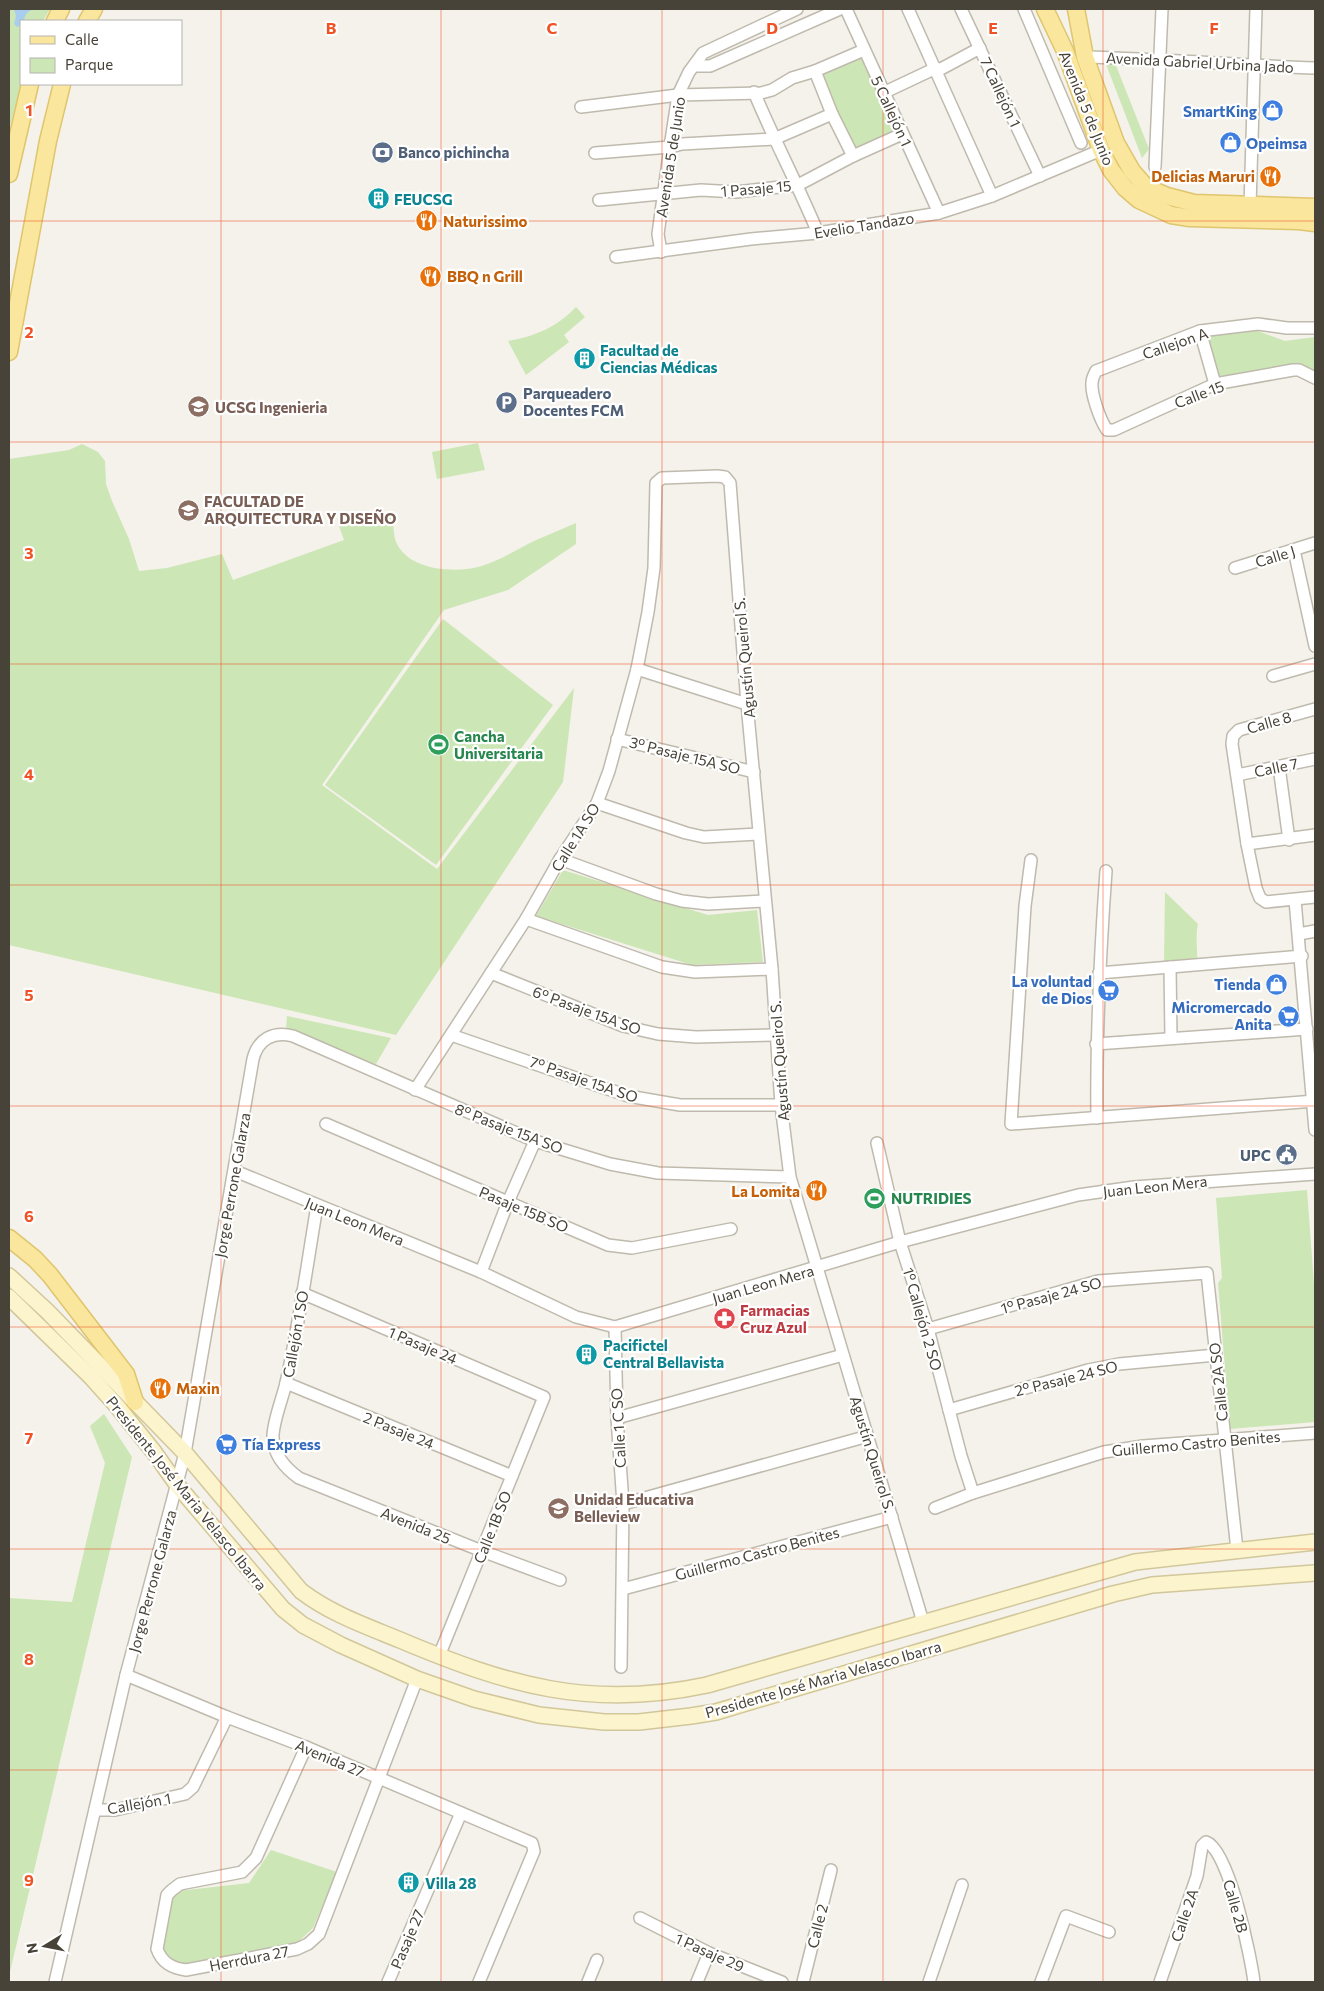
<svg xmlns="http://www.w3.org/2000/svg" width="1324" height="1991" viewBox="0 0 1324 1991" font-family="Commissioner,sans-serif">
<rect width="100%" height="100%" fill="#f4f2ea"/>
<g fill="#cce6b5">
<polygon points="9,9 50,9 43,21 21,21 22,84 9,129"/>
<polygon points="861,57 895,132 852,151 818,76"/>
<polygon points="1104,59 1115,63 1149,149 1142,158"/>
<path d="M 576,307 L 585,317 L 564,335 L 569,342 L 526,375 L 508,341 C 536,336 557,327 576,307 Z"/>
<polygon points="1255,330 1285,341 1315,337 1315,375 1290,364 1217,379 1206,336"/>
<polygon points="478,443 485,470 437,479 432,452"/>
<path d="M 82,444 L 98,452 L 105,461 L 106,484 L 112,501 L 129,539 L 139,571 L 167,568 L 222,554 L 233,580 L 344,540 L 338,523 L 393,512 C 394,522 392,536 398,546 C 412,570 453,573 478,567 C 498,562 516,550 534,541 C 548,535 562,529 576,523 L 576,544 L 508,590 L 444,610 L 322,785 L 437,869 L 574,688 L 563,782 L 396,1035 L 9,945 L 9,459 L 69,450 Z"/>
<polygon points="443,619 553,705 436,865 325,785"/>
<polygon points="563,870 708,915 757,910 763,962 692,965 536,916"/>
<path d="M 1165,892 L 1198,924 C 1195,936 1198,950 1197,962 L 1164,964 Z"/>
<polygon points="287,1016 391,1038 376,1064 286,1030"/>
<polygon points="1307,1190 1315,1298 1315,1422 1230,1429 1218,1283 1222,1278 1216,1198"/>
<polygon points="104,1414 132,1457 9,1976 9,1598 72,1602 105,1463 90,1426"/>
<polygon points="271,1850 337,1872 313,1928 295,1945 188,1968 170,1962 161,1948 171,1898 178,1891 249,1883"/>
</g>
<path fill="#a9cdee" d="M 14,9 L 35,9 C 27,11 25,14 24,21 L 21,21 L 21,25 L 17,27 L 14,24 L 16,16 Z"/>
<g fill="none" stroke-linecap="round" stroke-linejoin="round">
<defs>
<g id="minor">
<polyline points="846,9 939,213"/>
<polyline points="908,9 992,196"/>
<polyline points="961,9 1040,176"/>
<polyline points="1024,9 1081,143"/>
<path d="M 1085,57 C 1162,59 1238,65 1315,68"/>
<polyline points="694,66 710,66 840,9"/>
<polyline points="815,71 832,114 853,156"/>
<polyline points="937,71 980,48"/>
<path d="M 754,92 C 774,140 798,185 818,233"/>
<polyline points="883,93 936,68"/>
<polyline points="581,107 678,95 761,93 772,90 792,78 815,71 864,50"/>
<polyline points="595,153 670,147 682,144 774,139 832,114"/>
<polyline points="1155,167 1162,9"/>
<polyline points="599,200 701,190 736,192 798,185 853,156 902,134"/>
<polyline points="1250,205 1256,9"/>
<polyline points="661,252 658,234 670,147 678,95 689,72 703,53 797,9"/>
<polyline points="616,257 751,239 818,233 939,213 992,196 1101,150"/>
<path d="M 1315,328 L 1287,328 L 1258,324 L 1200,331 L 1096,371 C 1094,375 1092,378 1092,383 C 1091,394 1100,420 1107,430 L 1114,430 L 1215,384 L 1293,370 L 1299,370 L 1315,378"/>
<polyline points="1200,331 1215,384"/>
<polyline points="1294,550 1315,646"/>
<polyline points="1235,568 1315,543"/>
<polyline points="637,669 747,704"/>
<polyline points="1273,676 1315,664"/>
<polyline points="1315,709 1239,730 1233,736 1232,744 1247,844 1256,888 1260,898 1266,902 1315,897"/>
<polyline points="617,739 754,772"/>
<polyline points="1279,767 1289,840"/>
<polyline points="1237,775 1315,759"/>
<polyline points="597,803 686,833 704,837 758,834"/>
<polyline points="1247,844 1315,835"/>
<polyline points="560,859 656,894 682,901 708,904 764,901"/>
<polyline points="1031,860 1025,906 1011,1124 1315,1101"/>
<polyline points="1295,900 1315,1130"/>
<polyline points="526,919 662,967 695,972 772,969"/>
<polyline points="1299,934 1315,931"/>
<polyline points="1170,967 1171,1038"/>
<polyline points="491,973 623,1026 658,1034 696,1037 776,1035"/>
<polyline points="1099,973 1302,956"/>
<polyline points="451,1035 628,1096 680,1105 781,1105"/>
<polyline points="1096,1044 1307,1029"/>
<polyline points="415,1090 526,919 560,859 597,803 609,771 637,669 648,612 654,568 656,483 662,478 717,476 725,477 730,483 747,704 772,969 781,1105 790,1177 923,1622"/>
<path d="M 1097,1118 C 1096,1035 1100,954 1106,871"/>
<polyline points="326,1124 608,1245 632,1248 731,1229"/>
<polyline points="877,1143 900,1242 928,1329 961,1456 973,1493"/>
<polyline points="235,1171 481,1272 576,1317 615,1327 900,1242 1078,1195 1134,1187 1315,1174"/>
<path d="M 317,1206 C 307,1265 299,1324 286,1383 C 283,1397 272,1424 273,1438 C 274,1456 285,1468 299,1478 L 482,1551 L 560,1580"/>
<polyline points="481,1272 508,1202 535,1141"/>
<polyline points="302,1293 544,1397 439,1656"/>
<polyline points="615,1327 617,1418 623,1504 621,1667"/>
<polyline points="928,1329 1098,1281 1207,1273 1237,1550"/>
<polyline points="286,1383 512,1476"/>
<polyline points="949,1410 1088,1370 1119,1364 1216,1355"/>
<polyline points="617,1418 843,1355"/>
<polyline points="623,1504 868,1436"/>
<polyline points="935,1508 973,1493 1104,1452 1143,1446 1315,1433"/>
<polyline points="623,1589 892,1517"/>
<polyline points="126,1675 227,1717 306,1747 532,1843 534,1851 479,1982"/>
<path d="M 306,1747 L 256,1858 L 242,1872 L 180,1884 L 172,1890 L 167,1895 L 157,1949 C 162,1963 172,1968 186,1970 L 297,1949 L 308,1944 L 319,1934 L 417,1679"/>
<polyline points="95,1810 115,1810 185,1794 193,1787 227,1717"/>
<polyline points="640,1918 709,1953 782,1982"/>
<path d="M 55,1982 L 126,1675 L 185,1453 L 253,1059 C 258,1039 273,1031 293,1036 L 535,1141 L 610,1164 L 658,1173 L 790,1177"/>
<polyline points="388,1982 461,1813"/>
<polyline points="588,1982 597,1960"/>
<polyline points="697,1982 709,1953"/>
<polyline points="803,1982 831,1870"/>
<polyline points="929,1982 962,1885"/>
<polyline points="1041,1982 1066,1916 1109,1932"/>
<path d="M 1160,1982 L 1197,1876 L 1202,1846 L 1206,1842 C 1229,1849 1251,1958 1254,1982"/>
</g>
<g id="secondary">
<path d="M 9,1276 L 47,1311 L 185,1453 L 301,1591 C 331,1614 366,1626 400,1640 C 507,1685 590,1710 707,1685 L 1135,1562 L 1315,1542"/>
<polyline points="9,1297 91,1377 117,1406 154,1452 178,1486 283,1609 303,1625 341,1645 417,1679 474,1699 539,1715 604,1722 639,1722 691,1716 716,1712 1113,1594 1152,1585 1315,1573"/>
</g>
<g id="primary">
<polyline points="1045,9 1065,51 1101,150 1111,170 1125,188 1139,200 1171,215 1190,218 1299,221 1315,223"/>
<polyline points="1076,9 1085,57 1116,143 1132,171 1146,187 1167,196 1194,203 1315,207"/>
<polyline points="55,21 61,9"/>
<polyline points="87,21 94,9"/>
<polyline points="9,174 30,84"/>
<polyline points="9,352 48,141 62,84"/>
<polyline points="9,1238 35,1259 50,1275 126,1374 135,1402"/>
</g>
</defs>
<use href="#minor" stroke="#bfbaad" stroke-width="14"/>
<use href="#secondary" stroke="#d2c79b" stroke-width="18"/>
<use href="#primary" stroke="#dfc56d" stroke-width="19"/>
<use href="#minor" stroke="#fff" stroke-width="11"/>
<use href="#secondary" stroke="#fcf4cc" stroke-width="15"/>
<use href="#primary" stroke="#fae69d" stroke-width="16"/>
</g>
<path fill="none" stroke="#f05225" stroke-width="1" stroke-opacity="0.55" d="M 221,9 L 221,1982M 441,9 L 441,1982M 662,9 L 662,1982M 883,9 L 883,1982M 1103,9 L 1103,1982M 9,221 L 1315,221M 9,442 L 1315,442M 9,664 L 1315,664M 9,885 L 1315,885M 9,1106 L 1315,1106M 9,1327 L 1315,1327M 9,1549 L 1315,1549M 9,1770 L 1315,1770"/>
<defs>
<symbol id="shop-disc" viewBox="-11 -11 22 22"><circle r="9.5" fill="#3f7fe0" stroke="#fff"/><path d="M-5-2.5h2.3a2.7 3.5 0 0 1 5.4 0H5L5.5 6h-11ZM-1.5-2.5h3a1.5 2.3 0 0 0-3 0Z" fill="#fff"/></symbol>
<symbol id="bank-disc" viewBox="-11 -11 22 22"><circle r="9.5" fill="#5c6f8a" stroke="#fff"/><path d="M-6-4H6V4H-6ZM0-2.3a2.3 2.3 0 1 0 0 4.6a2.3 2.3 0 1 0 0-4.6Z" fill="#fff"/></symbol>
<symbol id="restaurant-disc" viewBox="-11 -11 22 22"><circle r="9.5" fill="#e8710a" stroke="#fff"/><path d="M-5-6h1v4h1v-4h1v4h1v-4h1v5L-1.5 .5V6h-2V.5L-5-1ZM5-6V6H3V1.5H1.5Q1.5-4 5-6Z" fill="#fff"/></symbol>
<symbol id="building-disc" viewBox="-11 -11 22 22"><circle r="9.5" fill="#0f9aa8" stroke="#fff"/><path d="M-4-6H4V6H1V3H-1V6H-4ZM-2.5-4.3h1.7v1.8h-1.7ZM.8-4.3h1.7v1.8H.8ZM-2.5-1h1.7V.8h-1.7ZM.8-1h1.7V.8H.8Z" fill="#fff"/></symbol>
<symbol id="parking-disc" viewBox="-11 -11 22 22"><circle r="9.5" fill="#5c6f8a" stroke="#fff"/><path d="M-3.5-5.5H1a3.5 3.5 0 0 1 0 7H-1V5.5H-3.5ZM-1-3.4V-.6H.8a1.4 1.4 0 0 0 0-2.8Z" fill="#fff"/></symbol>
<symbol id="school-disc" viewBox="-11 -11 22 22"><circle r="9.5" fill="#8d6e63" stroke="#fff"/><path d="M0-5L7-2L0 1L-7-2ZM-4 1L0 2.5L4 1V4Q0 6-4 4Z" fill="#fff"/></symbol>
<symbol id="university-disc" viewBox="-11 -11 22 22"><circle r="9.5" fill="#8d6e63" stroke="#fff"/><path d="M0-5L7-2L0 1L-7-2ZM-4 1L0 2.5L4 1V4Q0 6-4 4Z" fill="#fff"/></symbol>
<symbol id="stadium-disc" viewBox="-11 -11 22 22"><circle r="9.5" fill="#2e9e5b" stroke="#fff"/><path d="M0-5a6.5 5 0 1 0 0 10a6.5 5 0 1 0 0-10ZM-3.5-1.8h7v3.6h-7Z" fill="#fff"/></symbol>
<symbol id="supermarket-disc" viewBox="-11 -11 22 22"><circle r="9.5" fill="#3f7fe0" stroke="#fff"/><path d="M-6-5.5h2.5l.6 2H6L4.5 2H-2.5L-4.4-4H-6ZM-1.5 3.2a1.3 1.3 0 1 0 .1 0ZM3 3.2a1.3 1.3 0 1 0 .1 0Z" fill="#fff"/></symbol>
<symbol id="civic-disc" viewBox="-11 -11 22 22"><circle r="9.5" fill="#5c6f8a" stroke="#fff"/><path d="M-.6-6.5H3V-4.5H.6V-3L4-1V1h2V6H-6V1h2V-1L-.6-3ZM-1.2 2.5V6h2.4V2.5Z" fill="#fff"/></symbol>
<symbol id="pharmacy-disc" viewBox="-11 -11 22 22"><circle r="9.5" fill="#e0444e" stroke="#fff"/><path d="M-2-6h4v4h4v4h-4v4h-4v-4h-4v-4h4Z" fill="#fff"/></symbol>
</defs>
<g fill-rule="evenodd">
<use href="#shop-disc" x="1260" y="98" width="25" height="25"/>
<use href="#shop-disc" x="1218" y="130" width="25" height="25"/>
<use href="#bank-disc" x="370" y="140" width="25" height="25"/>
<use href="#restaurant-disc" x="1258" y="164" width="25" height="25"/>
<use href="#building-disc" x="366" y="186" width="25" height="25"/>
<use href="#restaurant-disc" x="414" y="208" width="25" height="25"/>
<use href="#restaurant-disc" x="418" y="264" width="25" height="25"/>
<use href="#building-disc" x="572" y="346" width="25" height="25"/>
<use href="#parking-disc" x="494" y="390" width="25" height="25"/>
<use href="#school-disc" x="186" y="394" width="25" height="25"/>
<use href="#university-disc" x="176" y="498" width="25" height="25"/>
<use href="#stadium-disc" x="426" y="732" width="25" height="25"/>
<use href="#shop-disc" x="1264" y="972" width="25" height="25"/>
<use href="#supermarket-disc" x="1096" y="978" width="25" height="25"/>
<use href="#supermarket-disc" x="1276" y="1004" width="25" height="25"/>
<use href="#civic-disc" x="1274" y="1142" width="25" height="25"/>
<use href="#restaurant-disc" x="804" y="1178" width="25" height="25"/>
<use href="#stadium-disc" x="862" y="1186" width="25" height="25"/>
<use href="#pharmacy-disc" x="712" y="1306" width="25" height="25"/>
<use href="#building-disc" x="574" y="1342" width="25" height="25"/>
<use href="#restaurant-disc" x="148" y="1376" width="25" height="25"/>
<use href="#supermarket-disc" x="214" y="1432" width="25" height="25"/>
<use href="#school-disc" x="546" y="1496" width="25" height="25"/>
<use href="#building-disc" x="396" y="1870" width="25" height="25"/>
</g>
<g text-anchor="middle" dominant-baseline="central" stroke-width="4.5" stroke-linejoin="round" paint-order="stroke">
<g font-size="15" fill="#484338" stroke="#fff">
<text transform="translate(1200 62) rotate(3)">Avenida Gabriel Urbina Jado</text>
<text transform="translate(1001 92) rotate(65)">7 Callejón 1</text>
<text transform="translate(1087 108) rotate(68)">Avenida 5 de Junio</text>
<text transform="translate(892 111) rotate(65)">5 Callejón 1</text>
<text transform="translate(670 157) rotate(-81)">Avenida 5 de Junio</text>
<text transform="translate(756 188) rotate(-5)">1 Pasaje 15</text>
<text transform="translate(864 225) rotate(-9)">Evelio Tandazo</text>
<text transform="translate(1175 343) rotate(-19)">Callejon A</text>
<text transform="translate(1199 394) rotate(-21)">Calle 15</text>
<text transform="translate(1275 556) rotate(-17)">Calle J</text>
<text transform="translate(744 658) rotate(-95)">Agustín Queirol S.</text>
<text transform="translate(1269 722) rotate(-16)">Calle 8</text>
<text transform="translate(685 755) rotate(14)">3º Pasaje 15A SO</text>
<text transform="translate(1276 767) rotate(-12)">Calle 7</text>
<text transform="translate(575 837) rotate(-58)">Calle 1A SO</text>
<text transform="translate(587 1010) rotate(20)">6º Pasaje 15A SO</text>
<text transform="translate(779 1061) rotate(-94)">Agustín Queirol S.</text>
<text transform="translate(584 1079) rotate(19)">7º Pasaje 15A SO</text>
<text transform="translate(509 1128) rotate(21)">8º Pasaje 15A SO</text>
<text transform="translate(232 1185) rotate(-80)">Jorge Perrone Galarza</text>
<text transform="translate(1155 1186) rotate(-6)">Juan Leon Mera</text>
<text transform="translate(524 1209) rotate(23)">Pasaje 15B SO</text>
<text transform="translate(355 1221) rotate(22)">Juan Leon Mera</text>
<text transform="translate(763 1284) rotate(-16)">Juan Leon Mera</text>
<text transform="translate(1051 1295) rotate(-15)">1º Pasaje 24 SO</text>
<text transform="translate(923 1319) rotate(74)">1º Callejón 2 SO</text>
<text transform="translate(295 1334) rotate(-80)">Callejón 1 SO</text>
<text transform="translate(423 1345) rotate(23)">1 Pasaje 24</text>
<text transform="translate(1066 1378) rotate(-14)">2º Pasaje 24 SO</text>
<text transform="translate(1218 1382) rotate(-96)">Calle 2A SO</text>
<text transform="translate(618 1428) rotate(-93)">Calle 1 C SO</text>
<text transform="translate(399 1430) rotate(22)">2 Pasaje 24</text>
<text transform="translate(1196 1443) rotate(-5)">Guillermo Castro Benites</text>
<text transform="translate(873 1454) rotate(73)">Agustín Queirol S.</text>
<text transform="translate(187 1493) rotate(51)">Presidente José Maria Velasco Ibarra</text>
<text transform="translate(416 1525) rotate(22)">Avenida 25</text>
<text transform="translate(492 1527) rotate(-68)">Calle 1B SO</text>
<text transform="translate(757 1553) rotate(-15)">Guillermo Castro Benites</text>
<text transform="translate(152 1581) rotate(-75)">Jorge Perrone Galarza</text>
<text transform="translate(823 1679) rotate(-16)">Presidente José Maria Velasco Ibarra</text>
<text transform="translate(330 1758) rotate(23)">Avenida 27</text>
<text transform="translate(139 1803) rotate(-10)">Callejón 1</text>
<text transform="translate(1236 1906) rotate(74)">Calle 2B</text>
<text transform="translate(1184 1915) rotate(-71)">Calle 2A</text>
<text transform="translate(817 1926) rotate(-76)">Calle 2</text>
<text transform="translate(407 1939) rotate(-67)">Pasaje 27</text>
<text transform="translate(710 1952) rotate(24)">1 Pasaje 29</text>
<text transform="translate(249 1958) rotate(-11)">Herrdura 27</text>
</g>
<g font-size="15" font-weight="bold" fill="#366cbe" stroke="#fff" text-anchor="end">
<text x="1257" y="111">SmartKing</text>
<text x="1246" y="143" text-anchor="start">Opeimsa</text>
<text x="1092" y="981">La voluntad<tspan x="1092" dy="17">de Dios</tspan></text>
<text x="1261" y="984">Tienda</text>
<text x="1272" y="1007">Micromercado<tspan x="1272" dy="17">Anita</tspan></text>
<text x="242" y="1444" text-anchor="start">Tía Express</text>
</g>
<g font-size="15" font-weight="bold" fill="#4e5e75" stroke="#fff" text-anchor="start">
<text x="398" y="152">Banco pichincha</text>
<text x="523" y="393">Parqueadero<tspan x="523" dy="17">Docentes FCM</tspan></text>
<text x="1271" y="1155" text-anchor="end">UPC</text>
</g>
<g font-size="15" font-weight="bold" fill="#c56008" stroke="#fff" text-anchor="start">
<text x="1255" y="176" text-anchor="end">Delicias Maruri</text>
<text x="443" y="221">Naturissimo</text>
<text x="447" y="276">BBQ n Grill</text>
<text x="800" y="1191" text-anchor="end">La Lomita</text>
<text x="176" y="1388">Maxin</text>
</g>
<g font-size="15" font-weight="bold" fill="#0d838f" stroke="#fff" text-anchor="start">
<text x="394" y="199">FEUCSG</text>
<text x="600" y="350">Facultad de<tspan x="600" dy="17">Ciencias Médicas</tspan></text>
<text x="603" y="1345">Pacifictel<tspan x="603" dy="17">Central Bellavista</tspan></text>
<text x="425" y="1883">Villa 28</text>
</g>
<g font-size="15" font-weight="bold" fill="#785e54" stroke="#fff" text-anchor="start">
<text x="215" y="407">UCSG Ingenieria</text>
<text x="204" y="501">FACULTAD DE<tspan x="204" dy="17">ARQUITECTURA Y DISEÑO</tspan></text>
<text x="574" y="1499">Unidad Educativa<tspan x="574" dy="17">Belleview</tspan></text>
</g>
<g font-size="15" font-weight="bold" fill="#27864d" stroke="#fff" text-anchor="start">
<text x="454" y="736">Cancha<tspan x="454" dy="17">Universitaria</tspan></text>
<text x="891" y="1198">NUTRIDIES</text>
</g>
<g font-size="15" font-weight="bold" fill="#be3a42" stroke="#fff" text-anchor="start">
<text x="740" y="1310">Farmacias<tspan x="740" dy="17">Cruz Azul</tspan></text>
</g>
</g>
<g font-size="16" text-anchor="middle" font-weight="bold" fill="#f05225" stroke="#fff" stroke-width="4.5" stroke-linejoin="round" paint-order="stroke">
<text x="331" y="34">B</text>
<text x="552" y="34">C</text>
<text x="772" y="34">D</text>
<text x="993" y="34">E</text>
<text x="1214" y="34">F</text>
<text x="29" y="116">1</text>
<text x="29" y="338">2</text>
<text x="29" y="559">3</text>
<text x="29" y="780">4</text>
<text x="29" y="1001">5</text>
<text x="29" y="1222">6</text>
<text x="29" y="1444">7</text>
<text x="29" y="1665">8</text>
<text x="29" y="1886">9</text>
</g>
<rect width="1324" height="1991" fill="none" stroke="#484338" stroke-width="20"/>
<rect x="20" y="20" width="162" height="65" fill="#ffffff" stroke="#b6b4af"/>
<rect x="30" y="36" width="25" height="8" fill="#fae69d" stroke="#b6b4af"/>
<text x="65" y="45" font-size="15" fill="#484338">Calle</text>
<rect x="30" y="58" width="25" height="15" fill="#cce6b5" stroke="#b6b4af"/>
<text x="65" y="70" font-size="15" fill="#484338">Parque</text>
<g transform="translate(45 1946) rotate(260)" stroke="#ffffff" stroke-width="4" paint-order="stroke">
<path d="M0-4L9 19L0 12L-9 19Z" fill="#484338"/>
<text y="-8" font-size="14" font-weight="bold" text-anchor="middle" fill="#484338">N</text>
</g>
</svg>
